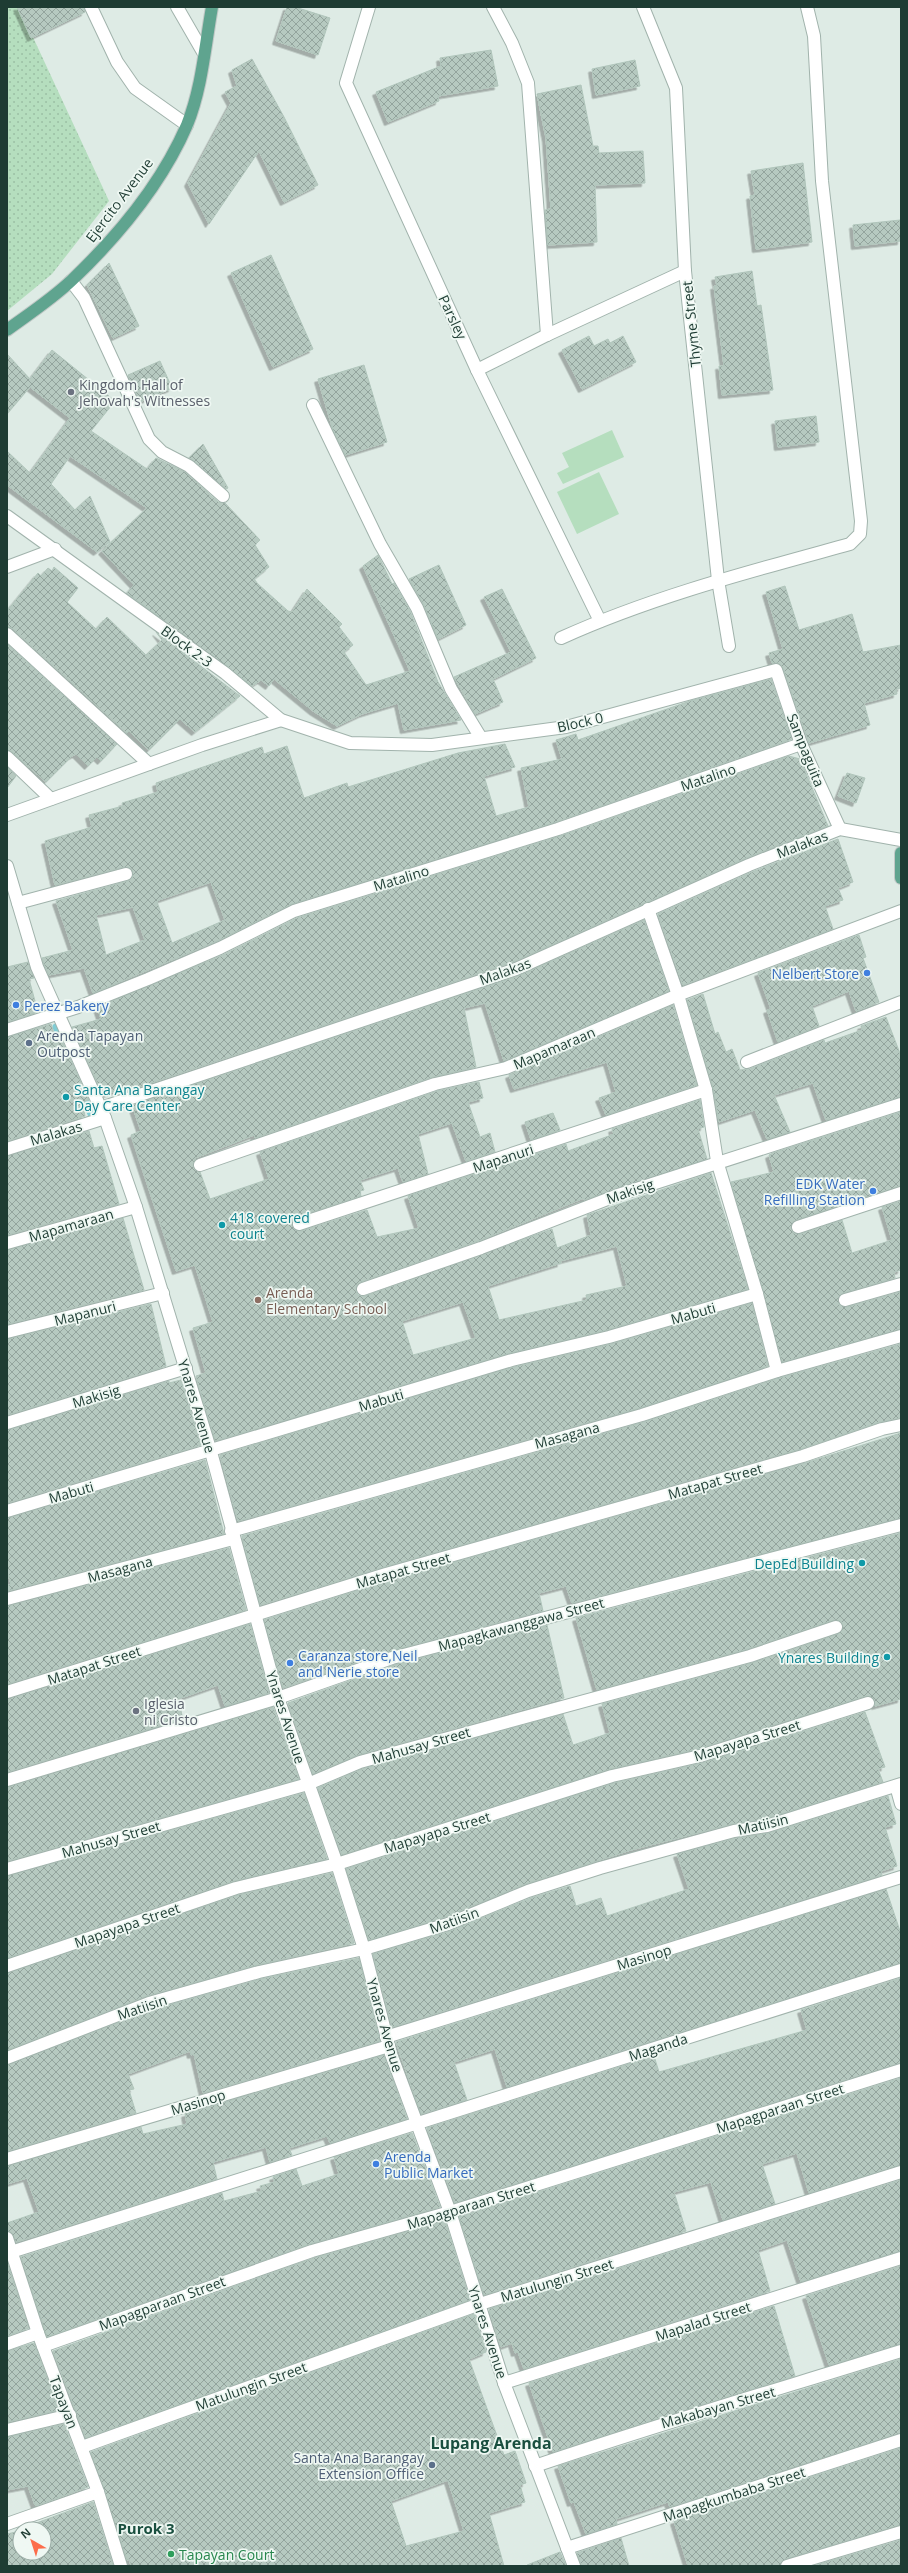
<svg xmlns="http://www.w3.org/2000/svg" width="908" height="2573" viewBox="0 0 908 2573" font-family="'Open Sans',sans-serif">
<defs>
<pattern id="grass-dots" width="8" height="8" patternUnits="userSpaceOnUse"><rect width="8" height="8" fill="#b5debe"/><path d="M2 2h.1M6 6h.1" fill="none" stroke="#9bbfa4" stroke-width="1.8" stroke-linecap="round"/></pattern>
<pattern id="building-cross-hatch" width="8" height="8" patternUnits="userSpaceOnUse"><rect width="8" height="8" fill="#b6c9c0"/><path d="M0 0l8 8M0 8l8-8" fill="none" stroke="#93a49d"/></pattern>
<filter id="shadow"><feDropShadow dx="-3.5" dy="3.5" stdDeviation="0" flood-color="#0004"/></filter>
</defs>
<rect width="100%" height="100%" fill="#deebe5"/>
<polygon fill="url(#grass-dots)" points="7,7 19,7 109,201 52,274 7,311"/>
<g fill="#b5debe">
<polygon points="612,430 624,457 563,484 557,473 569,467 562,453"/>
<polygon points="599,472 619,514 577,534 557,492"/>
</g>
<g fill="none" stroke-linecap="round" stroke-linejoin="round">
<g stroke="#81cdd5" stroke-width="7">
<polyline points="56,1027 61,1039"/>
<polyline points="83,1094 93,1119 88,1121"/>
</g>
</g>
<g fill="url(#building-cross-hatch)" stroke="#b0c5bb" fill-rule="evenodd" filter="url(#shadow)">
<polygon points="17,7 84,7 85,12 31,38"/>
<polygon points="287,7 295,7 330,18 318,55 276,41"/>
<polygon points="491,50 498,86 438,96 439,101 388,122 376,92 441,66 440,58"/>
<polygon points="252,59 284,117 318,185 284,202 259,151 209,224 188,183 231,103 225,92 237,86 232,70"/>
<polygon points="635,60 640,86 596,95 592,69"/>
<polygon points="581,85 593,146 598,146 599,153 643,151 645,183 595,185 597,242 548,245 545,210 551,209 546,138 537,94"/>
<polygon points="803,163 812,242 756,249 750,196 755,195 751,171"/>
<polygon points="900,220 901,241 855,246 853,225"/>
<polygon points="271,255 313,349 273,367 231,273"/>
<polygon points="109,263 139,326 113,338 87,285"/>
<polygon points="752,271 757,306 761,305 773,390 722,395 719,366 724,366 714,286 717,286 715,277"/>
<polygon points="589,336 594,346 608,339 610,343 623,336 636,362 582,389 562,350"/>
<polygon points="52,350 115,401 91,431 147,469 156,458 185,472 218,502 225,503 260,540 255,545 269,567 254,579 258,584 288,611 292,612 307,589 342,624 339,627 353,645 344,652 366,685 410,671 363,566 378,555 392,584 394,583 410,611 438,682 461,720 404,730 398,703 362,714 337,726 313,711 274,679 269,686 261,680 252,686 127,593 134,585 102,551 147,508 70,456 51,484 75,510 90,496 110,542 97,552 7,485 7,451 30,473 70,418 30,387 7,414 7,354 30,379"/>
<polygon points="160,361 172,388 140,402 128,375"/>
<polygon points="364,365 387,442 345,455 333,430 318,379"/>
<polygon points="816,416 819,442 778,447 775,421"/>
<polygon points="203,444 228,488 226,489 189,458"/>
<polygon points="439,565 466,625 438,639 424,605 409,579"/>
<polygon points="54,567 78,588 67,602 96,629 107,617 146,655 162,640 156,632 240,696 195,732 180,719 149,750 129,731 127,733 12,628 7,627 7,611 38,573 41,576 48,568 52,571"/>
<polygon points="785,586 799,630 852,614 863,652 901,645 901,688 896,689 897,694 864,703 870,725 809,743 783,668 778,663 772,663 769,653 783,649 766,592"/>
<polygon points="502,589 536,658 493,679 503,702 475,714 454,677 511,652 484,597"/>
<polygon points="7,644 117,744 101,761 97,757 88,766 76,754 72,756 46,782 12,752 7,750"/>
<path d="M 771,679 L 792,739 L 556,822 L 292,904 L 217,941 L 93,993 L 84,968 L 49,975 L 44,964 L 42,958 L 73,950 L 56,901 L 128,881 L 133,876 L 132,869 L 124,867 L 55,885 L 45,841 L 92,827 L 89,815 L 123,806 L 122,803 L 158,792 L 156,783 L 262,747 L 264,754 L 287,746 L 304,798 L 347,783 L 348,787 L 458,753 L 505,744 L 515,767 L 484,776 L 496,816 L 529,807 L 521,768 L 562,759 L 556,740 L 576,734 L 578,740 L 690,701 ZM 211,882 L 225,920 L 172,943 L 157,902 L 159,900 ZM 133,907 L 145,940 L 106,955 L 96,915 Z"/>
<polygon points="789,756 800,759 828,826 746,858 513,962 127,1091 125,1088 103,1095 72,1027 101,1019 97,1007 223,955 297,918 560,836"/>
<polygon points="7,767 16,776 7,788"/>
<polygon points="847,773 865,778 856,803 838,796"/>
<polygon points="838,839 853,882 838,888 843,900 825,906 833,929 683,985 658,914 752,872"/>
<path d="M 644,920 L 669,991 L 504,1061 L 485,1003 L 464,1008 L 476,1067 L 433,1077 L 255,1138 L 254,1135 L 195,1158 L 193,1167 L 200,1172 L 210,1199 L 269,1179 L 260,1152 L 437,1091 L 479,1082 L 483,1098 L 468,1102 L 480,1137 L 490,1133 L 495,1152 L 466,1161 L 452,1123 L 418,1134 L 428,1174 L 403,1182 L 398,1168 L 360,1180 L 364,1190 L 360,1191 L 361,1196 L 297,1217 L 292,1223 L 294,1229 L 301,1231 L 367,1210 L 377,1237 L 419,1228 L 408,1196 L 566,1144 L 568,1151 L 614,1134 L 612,1129 L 700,1100 L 704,1127 L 698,1129 L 707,1159 L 584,1200 L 584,1198 L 478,1241 L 361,1282 L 357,1284 L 356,1291 L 358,1295 L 365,1296 L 552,1229 L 557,1248 L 591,1235 L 587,1215 L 711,1173 L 748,1289 L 607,1330 L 510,1353 L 215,1441 L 196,1376 L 206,1373 L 193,1328 L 213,1322 L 195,1265 L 176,1271 L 131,1135 L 141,1131 L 132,1105 L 518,976 ZM 617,1246 L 627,1286 L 586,1295 L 587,1300 L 499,1320 L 488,1286 L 561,1263 L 560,1261 ZM 463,1302 L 476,1338 L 413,1355 L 402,1321 Z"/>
<polygon points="859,935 866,957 863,958 879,1002 856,1011 849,991 812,1006 819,1026 778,1042 767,1010 771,1009 758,973"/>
<polygon points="28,962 34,978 29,979 38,1012 7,1022 7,967"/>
<polygon points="703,994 715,1034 718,1032 726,1052 732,1049 740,1070 750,1069 824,1040 825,1043 862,1030 861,1026 886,1017 901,1056 901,1097 826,1120 813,1083 774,1095 790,1132 767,1139 755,1110 719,1122 713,1088 687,1000"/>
<polygon points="673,1005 697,1085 606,1115 599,1098 616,1092 607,1062 514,1089 509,1075"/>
<polygon points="51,1024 54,1033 58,1032 89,1100 82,1102 85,1116 7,1141 7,1037"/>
<polygon points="901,1112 901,1186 796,1220 791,1226 793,1233 800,1234 842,1220 852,1253 892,1240 882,1207 901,1201 901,1270 894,1272 895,1278 843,1293 838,1299 840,1305 847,1307 900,1292 901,1329 782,1362 731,1182 774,1172 769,1155 773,1153"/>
<polygon points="553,1113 560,1130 531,1140 525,1122"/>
<polygon points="89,1131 94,1148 102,1146 119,1204 7,1235 7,1156"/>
<polygon points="123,1218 144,1290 7,1324 7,1250"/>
<polygon points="752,1303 768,1366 640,1408 238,1521 220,1455 514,1367 611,1344"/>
<polygon points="151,1304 166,1366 7,1415 7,1339"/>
<polygon points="901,1344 901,1418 880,1422 801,1449 384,1567 260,1605 242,1536 644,1422 779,1378"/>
<polygon points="181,1380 201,1445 7,1503 7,1430 169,1381 169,1383"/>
<polygon points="901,1433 901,1518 572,1603 566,1586 539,1593 543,1611 390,1651 283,1688 264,1620 388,1581 805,1463"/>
<polygon points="205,1460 224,1534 7,1591 7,1586 11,1584 7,1571 7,1518"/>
<polygon points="901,1533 901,1699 875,1706 873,1698 866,1696 698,1749 610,1769 342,1855 318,1788 362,1769 563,1714 573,1745 610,1733 602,1704 752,1663 838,1634 843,1628 841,1621 834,1620 748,1649 597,1690 576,1618"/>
<polygon points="229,1548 246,1610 7,1684 7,1606"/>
<polygon points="250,1624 269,1693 225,1706 218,1685 178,1699 183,1719 7,1772 7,1699"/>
<polygon points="547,1625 564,1698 358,1755 313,1774 288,1703 394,1665"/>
<polygon points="273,1707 299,1779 7,1861 7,1787"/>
<polygon points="865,1712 885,1767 878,1769 883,1782 765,1819 732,1824 631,1850 525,1884 445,1917 369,1940 346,1869 614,1783 702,1763"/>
<polygon points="304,1793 327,1859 234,1881 7,1958 7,1876"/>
<polygon points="888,1796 896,1824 885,1827 897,1866 881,1871 882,1875 392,2027 373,1954 450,1931 531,1898 570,1886 576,1906 601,1898 607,1916 689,1889 677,1854 736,1838 769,1833"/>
<polygon points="332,1873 354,1943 257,1965 147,1996 7,2050 7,1973 238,1895"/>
<polygon points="886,1889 901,1934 901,1963 507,2087 495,2049 454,2062 467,2100 421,2114 396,2042"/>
<polygon points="359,1958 380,2041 203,2093 194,2054 191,2055 190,2051 128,2074 134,2089 129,2090 136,2113 7,2151 7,2065 151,2010 261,1979"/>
<polygon points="901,1978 901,2063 455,2203 427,2128 654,2056 659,2072 807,2030 801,2010"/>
<polygon points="384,2055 407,2119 330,2143 327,2136 289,2148 292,2155 270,2162 266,2147 213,2162 217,2179 16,2242 12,2233 7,2231 7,2223 39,2212 27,2178 7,2184 7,2166 141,2127 143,2134 187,2124 185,2114"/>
<polygon points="901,2078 901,2165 809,2193 797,2153 762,2164 775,2204 723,2220 711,2182 674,2192 686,2231 484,2295 459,2217"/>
<polygon points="412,2133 440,2207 310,2244 47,2337 21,2257 222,2193 224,2201 262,2191 260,2186 275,2182 273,2177 296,2169 302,2186 339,2174 334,2157"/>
<polygon points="901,2180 901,2251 801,2282 787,2240 758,2250 770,2291 524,2369 518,2352 515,2353 512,2343 501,2347 489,2309"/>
<polygon points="445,2221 470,2300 86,2438 53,2351 314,2258"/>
<polygon points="7,2262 29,2328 7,2336"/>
<polygon points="901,2266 901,2344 829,2365 806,2296"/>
<polygon points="774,2306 795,2376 553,2452 529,2383"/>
<path d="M 474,2314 L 486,2352 L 469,2359 L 504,2455 L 515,2451 L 526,2483 L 520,2485 L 525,2502 L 489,2513 L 504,2566 L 131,2566 L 129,2559 L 127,2560 L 91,2452 ZM 448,2480 L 464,2531 L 406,2546 L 391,2501 Z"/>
<polygon points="34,2343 59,2410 7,2422 7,2351"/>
<polygon points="901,2359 901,2433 670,2507 668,2502 616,2519 617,2524 586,2534 574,2502 571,2503 558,2466"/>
<polygon points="64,2424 88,2487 38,2505 35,2505 28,2486 7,2490 7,2437"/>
<polygon points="901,2448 901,2525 785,2559 780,2566 688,2566 674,2521"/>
<polygon points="93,2502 113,2565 7,2566 7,2534 20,2531 20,2553 44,2553 44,2529 23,2528"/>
<polygon points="621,2538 629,2566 581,2566 577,2553"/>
<polygon points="901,2540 901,2566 813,2566"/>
<polygon points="560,2552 566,2566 527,2566 527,2565"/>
</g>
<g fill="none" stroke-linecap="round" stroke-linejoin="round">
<defs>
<g id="minor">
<polyline points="91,7 117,62 135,88 187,125"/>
<polyline points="177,7 203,52"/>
<polyline points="369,7 346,83 477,370 600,621"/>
<polyline points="493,7 512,43 528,83 547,335"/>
<polyline points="643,7 676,88 685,271 718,580 729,646"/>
<polyline points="71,281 84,298 149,439 162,452 189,466 223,496"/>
<polyline points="477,370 547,335 685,271"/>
<polyline points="313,405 380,544 417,608 451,689 481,738"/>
<polyline points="7,516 225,673 281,720 350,743 432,745 566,727 776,670 801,744 840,829"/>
<polyline points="7,567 55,549"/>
<polyline points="7,634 149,764"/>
<path d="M 561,638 C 654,596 752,571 850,544 L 860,534 L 861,521 L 822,181 L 814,36 L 807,7"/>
<polyline points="7,757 51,799"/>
<polyline points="7,815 202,745 281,720"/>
<polyline points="7,866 37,967 105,1118 136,1207 211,1452 278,1698 337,1864 364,1949 391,2054 450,2212 504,2383 574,2566"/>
<polyline points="18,903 126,874"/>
<polyline points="648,909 678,995 706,1090 717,1161 757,1294 777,1371"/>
<polyline points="7,1030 78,1007 148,979 220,948 294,911 558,829 801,744"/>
<polyline points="747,1062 901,1002"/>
<polyline points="101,1108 516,969 749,865 840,829 901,840"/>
<polyline points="7,1149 105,1118"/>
<polyline points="200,1165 435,1084 506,1068 678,995 901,911"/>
<polyline points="299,1224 706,1090"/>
<polyline points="798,1227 901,1193"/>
<polyline points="7,1243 136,1207"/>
<polyline points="363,1289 481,1248 618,1195 901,1104"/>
<polyline points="845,1300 901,1284"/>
<polyline points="7,1332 163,1293"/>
<polyline points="7,1423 186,1368"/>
<polyline points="7,1511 512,1360 609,1337 757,1294"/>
<polyline points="231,1531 642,1415 777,1371 901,1336"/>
<polyline points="7,1599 233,1539"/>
<polyline points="7,1692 386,1574 803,1456 882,1429 901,1425"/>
<polyline points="7,1780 278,1698 392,1658 901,1525"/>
<polyline points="896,1786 901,1804"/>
<polyline points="7,1869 308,1784 360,1762 750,1656 836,1627"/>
<polyline points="7,1966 236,1888 337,1864 612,1776 700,1756 868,1703"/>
<polyline points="386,2037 901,1877"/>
<polyline points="7,2058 149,2003 259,1972 364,1949 448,1924 528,1891 600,1868 734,1831 767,1826 901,1784"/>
<polyline points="7,2159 389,2046"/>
<polyline points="7,2238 38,2333 98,2492 121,2566"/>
<polyline points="11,2252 901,1970"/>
<polyline points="7,2344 38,2333"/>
<polyline points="43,2346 312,2251 450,2212 901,2070"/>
<polyline points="504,2383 901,2258"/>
<polyline points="7,2430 70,2415"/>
<polyline points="82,2447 480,2304 901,2172"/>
<path d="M 535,2466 C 656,2425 779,2389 901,2351"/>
<polyline points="7,2524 98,2492"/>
<polyline points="567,2548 901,2440"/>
<polyline points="787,2566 901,2532"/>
</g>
<g id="major">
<path d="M 7,330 C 29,314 52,299 72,280 C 117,237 162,183 187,125 C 202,88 205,46 212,7"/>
<polyline points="901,853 901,878"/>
</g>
</defs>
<use href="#minor" stroke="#a1b3ac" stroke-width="14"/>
<use href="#major" stroke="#c0c8c6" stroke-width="14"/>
<use href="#minor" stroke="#fff" stroke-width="12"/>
<use href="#major" stroke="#5fa48f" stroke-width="12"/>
</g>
<g fill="#6b7280" stroke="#eff8f3" stroke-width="1.5">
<circle cx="71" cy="392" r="4"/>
<circle cx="136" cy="1711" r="4"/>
</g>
<g fill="#3f7fe0" stroke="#eff8f3" stroke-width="1.5">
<circle cx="867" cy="973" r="4"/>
<circle cx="16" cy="1005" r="4"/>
<circle cx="873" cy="1191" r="4"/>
<circle cx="290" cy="1663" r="4"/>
<circle cx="376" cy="2164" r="4"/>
</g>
<g fill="#5c6f8a" stroke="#eff8f3" stroke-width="1.5">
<circle cx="29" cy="1043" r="4"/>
<circle cx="432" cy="2465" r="4"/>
</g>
<g fill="#0f9aa8" stroke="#eff8f3" stroke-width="1.5">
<circle cx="66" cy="1097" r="4"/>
<circle cx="222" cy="1225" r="4"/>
<circle cx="862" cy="1563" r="4"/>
<circle cx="887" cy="1657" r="4"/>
</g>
<circle fill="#8d6e63" stroke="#eff8f3" stroke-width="1.5" cx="258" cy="1300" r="4"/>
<circle fill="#2e9e5b" stroke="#eff8f3" stroke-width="1.5" cx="171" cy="2554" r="4"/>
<g text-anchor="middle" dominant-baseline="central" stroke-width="3.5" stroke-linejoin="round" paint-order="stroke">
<g font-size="14" fill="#1e3c33" stroke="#eff8f3">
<text transform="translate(119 200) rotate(-53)">Ejercito Avenue</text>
<text transform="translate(453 317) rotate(65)">Parsley</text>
<text transform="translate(691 324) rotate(-96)">Thyme Street</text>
<text transform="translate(187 646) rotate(36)">Block 2-3</text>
<text transform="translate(580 722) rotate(-13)">Block 0</text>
<text transform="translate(806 750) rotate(68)">Sampaguita</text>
<text transform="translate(708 777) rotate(-19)">Matalino</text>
<text transform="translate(802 844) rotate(-21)">Malakas</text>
<text transform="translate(401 878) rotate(-17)">Matalino</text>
<text transform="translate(505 971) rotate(-20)">Malakas</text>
<text transform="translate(554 1048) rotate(-23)">Mapamaraan</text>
<text transform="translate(56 1133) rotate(-17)">Malakas</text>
<text transform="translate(503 1158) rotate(-18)">Mapanuri</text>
<text transform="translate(630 1191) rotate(-19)">Makisig</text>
<text transform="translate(71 1225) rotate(-16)">Mapamaraan</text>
<text transform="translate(85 1313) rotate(-14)">Mapanuri</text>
<text transform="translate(693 1313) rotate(-16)">Mabuti</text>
<text transform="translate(96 1396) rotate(-17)">Makisig</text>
<text transform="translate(381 1400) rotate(-17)">Mabuti</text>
<text transform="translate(197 1406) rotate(73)">Ynares Avenue</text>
<text transform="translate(567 1435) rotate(-15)">Masagana</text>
<text transform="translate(715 1481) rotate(-16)">Matapat Street</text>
<text transform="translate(71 1492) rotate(-16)">Mabuti</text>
<text transform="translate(120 1569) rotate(-15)">Masagana</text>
<text transform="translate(403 1570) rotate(-16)">Matapat Street</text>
<text transform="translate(521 1624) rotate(-15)">Mapagkawanggawa Street</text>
<text transform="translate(94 1665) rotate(-18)">Matapat Street</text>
<text transform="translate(286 1717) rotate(72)">Ynares Avenue</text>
<text transform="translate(747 1740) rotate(-17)">Mapayapa Street</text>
<text transform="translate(421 1745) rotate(-16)">Mahusay Street</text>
<text transform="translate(763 1824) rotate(-13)">Matiisin</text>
<text transform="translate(437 1832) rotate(-17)">Mapayapa Street</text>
<text transform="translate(111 1839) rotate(-16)">Mahusay Street</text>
<text transform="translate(454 1920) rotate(-20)">Matiisin</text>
<text transform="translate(127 1925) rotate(-19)">Mapayapa Street</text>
<text transform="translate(644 1957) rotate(-17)">Masinop</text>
<text transform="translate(142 2007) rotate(-19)">Matiisin</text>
<text transform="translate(385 2025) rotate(74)">Ynares Avenue</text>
<text transform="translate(658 2047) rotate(-18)">Maganda</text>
<text transform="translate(198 2102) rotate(-17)">Masinop</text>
<text transform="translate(780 2108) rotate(-18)">Mapagparaan Street</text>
<text transform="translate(471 2205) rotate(-17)">Mapagparaan Street</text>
<text transform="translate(557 2280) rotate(-17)">Matulungin Street</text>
<text transform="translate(162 2303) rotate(-20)">Mapagparaan Street</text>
<text transform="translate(703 2321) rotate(-18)">Mapalad Street</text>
<text transform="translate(488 2332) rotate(72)">Ynares Avenue</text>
<text transform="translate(251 2386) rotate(-20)">Matulungin Street</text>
<text transform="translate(64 2402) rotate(69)">Tapayan</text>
<text transform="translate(718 2407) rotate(-16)">Makabayan Street</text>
<text transform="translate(734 2494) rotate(-18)">Mapagkumbaba Street</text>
</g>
<g font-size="14" fill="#5b616d" stroke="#eff8f3" text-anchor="start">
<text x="79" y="384">Kingdom Hall of<tspan x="79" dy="16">Jehovah's Witnesses</tspan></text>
<text x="144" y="1703">Iglesia<tspan x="144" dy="16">ni Cristo</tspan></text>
</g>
<g font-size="14" fill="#366cbe" stroke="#eff8f3" text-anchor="start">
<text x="859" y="973" text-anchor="end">Nelbert Store</text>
<text x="24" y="1005">Perez Bakery</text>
<text x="865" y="1183" text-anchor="end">EDK Water<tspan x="865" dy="16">Refilling Station</tspan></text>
<text x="298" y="1655">Caranza store,Neil<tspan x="298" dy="16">and Nerie store</tspan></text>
<text x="384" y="2156">Arenda<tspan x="384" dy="16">Public Market</tspan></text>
</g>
<g font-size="14" fill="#4e5e75" stroke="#eff8f3" text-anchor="start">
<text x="37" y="1035">Arenda Tapayan<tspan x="37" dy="16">Outpost</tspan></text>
<text x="424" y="2457" text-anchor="end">Santa Ana Barangay<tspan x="424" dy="16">Extension Office</tspan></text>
</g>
<g font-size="14" fill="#0d838f" stroke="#eff8f3" text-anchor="start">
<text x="74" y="1089">Santa Ana Barangay<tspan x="74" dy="16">Day Care Center</tspan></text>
<text x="230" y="1217">418 covered<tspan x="230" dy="16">court</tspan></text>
<text x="854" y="1563" text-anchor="end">DepEd Building</text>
<text x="879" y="1657" text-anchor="end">Ynares Building</text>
</g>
<g font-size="14" fill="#785e54" stroke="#eff8f3" text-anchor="start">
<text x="266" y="1292">Arenda<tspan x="266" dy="16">Elementary School</tspan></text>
</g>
<g font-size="14" fill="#27864d" stroke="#eff8f3" text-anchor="start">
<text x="179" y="2554">Tapayan Court</text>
</g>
<g font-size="15" font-weight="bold" fill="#194f3f" stroke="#eff8f3">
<text x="146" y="2528">Purok 3</text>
</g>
<g font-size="16" font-weight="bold" fill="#194f3f" stroke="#eff8f3">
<text x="491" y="2443">Lupang Arenda</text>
</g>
</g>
<rect width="908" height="2573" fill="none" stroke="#1e3c33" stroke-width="16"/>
<g transform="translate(32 2541) rotate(321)"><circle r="19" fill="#eff8f3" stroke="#9bada6"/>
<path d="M0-3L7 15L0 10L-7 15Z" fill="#fc6d4b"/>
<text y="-6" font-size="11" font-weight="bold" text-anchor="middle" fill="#1e3c33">N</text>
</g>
</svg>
